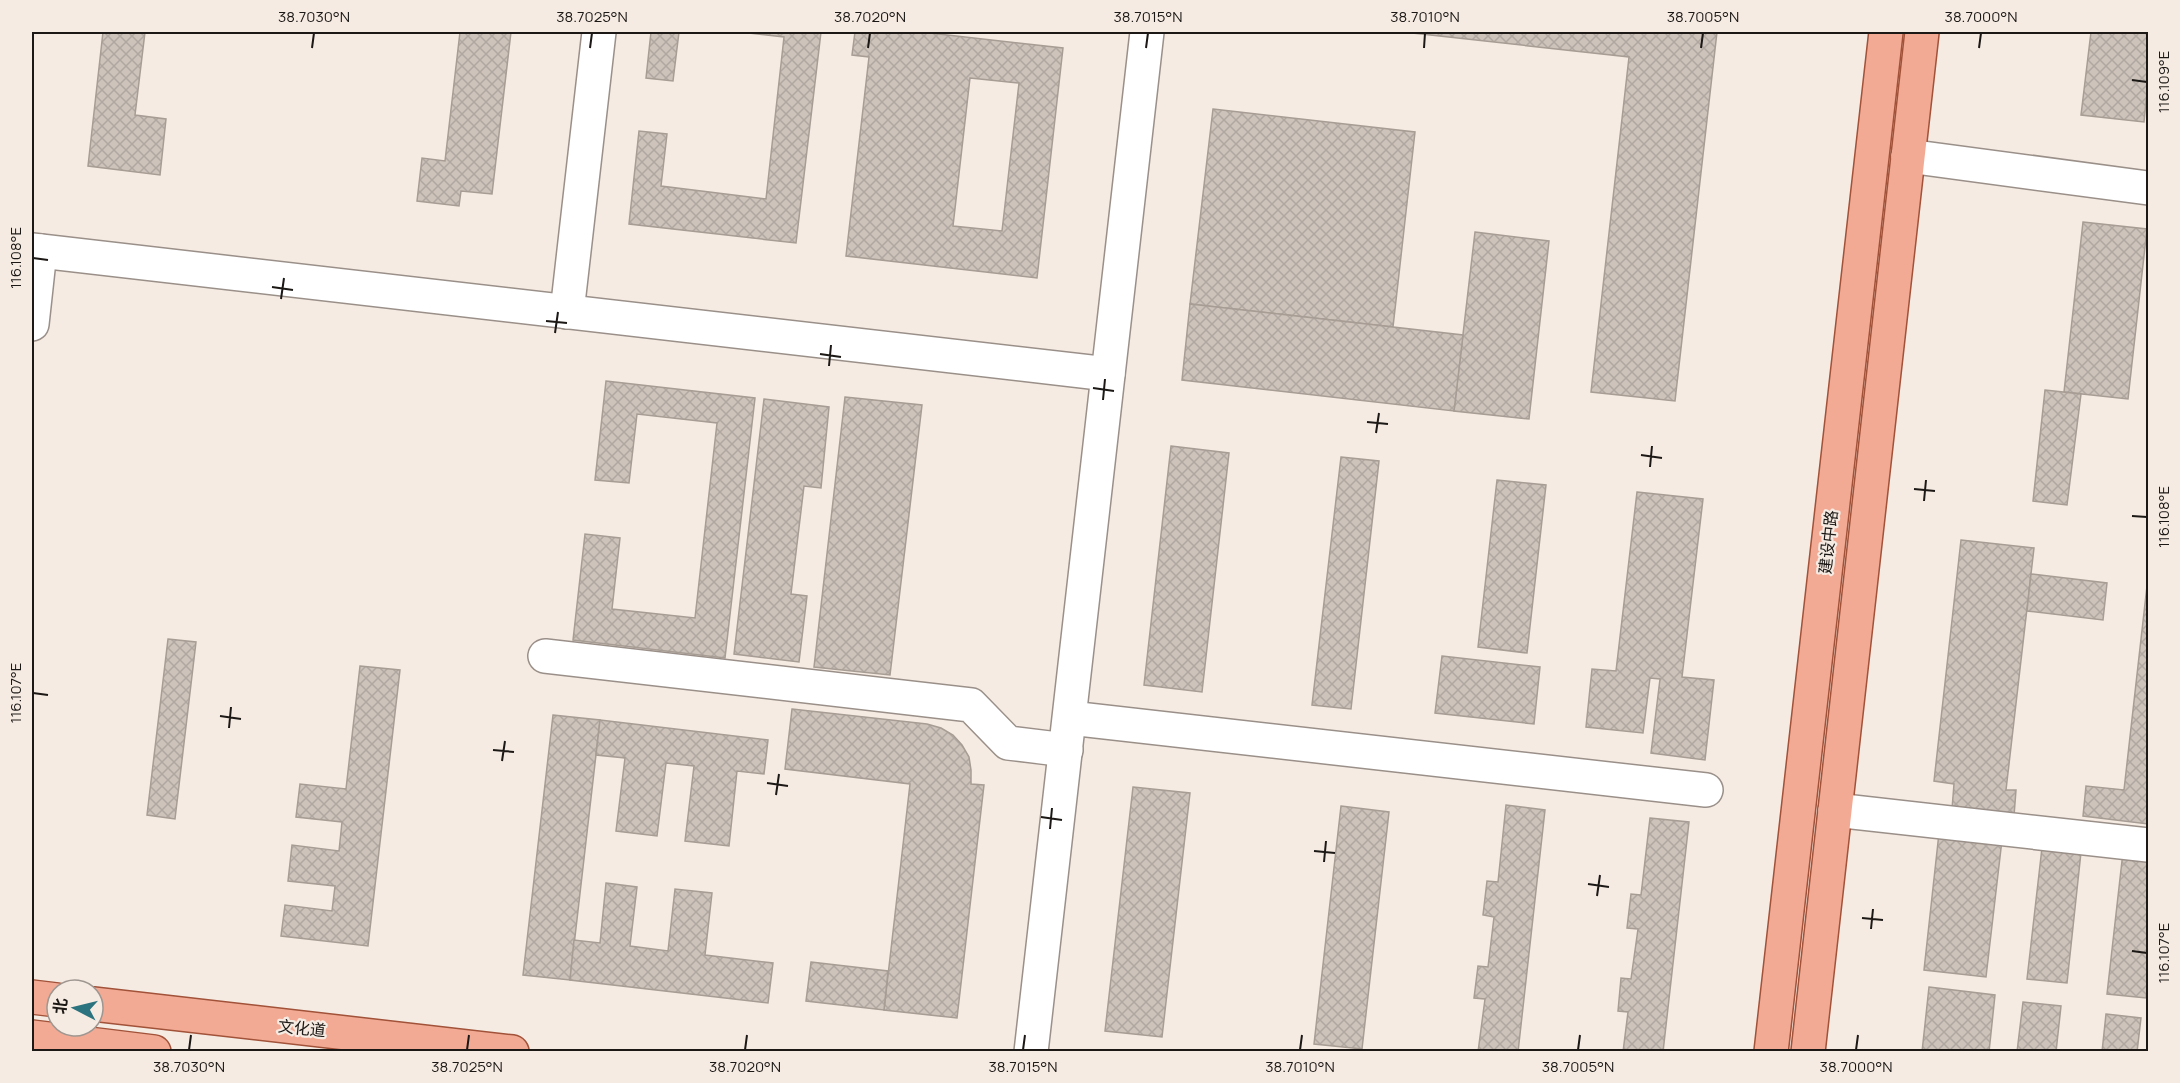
<svg xmlns="http://www.w3.org/2000/svg" width="2180" height="1083" viewBox="0 0 2180 1083" font-family="Manrope,'Noto Sans SC',sans-serif">
<defs>
<pattern id="building-cross-hatch" width="8" height="8" patternUnits="userSpaceOnUse" patternTransform="scale(1.5)"><rect width="8" height="8" fill="#cdc3bb"/><path d="M0 0l8 8M0 8l8-8" fill="none" stroke="#afa7a0"/></pattern>
</defs>
<rect width="100%" height="100%" fill="#f6ebe3"/>
<g fill="url(#building-cross-hatch)" stroke="#a79d95" stroke-width="1.5" fill-rule="evenodd">
<polygon points="103,32 145,32 135,115 166,119 160,175 88,166"/>
<polygon points="460,32 511,32 492,194 461,191 459,206 417,201 422,158 445,161"/>
<polygon points="651,32 679,32 673,81 646,78"/>
<polygon points="740,32 821,32 796,243 629,224 639,131 667,134 661,186 766,199 784,37"/>
<path d="M 855,32 L 921,32 L 1063,48 L 1037,278 L 846,256 L 869,57 L 852,55 ZM 970,78 L 1019,83 L 1002,231 L 953,226 Z"/>
<polygon points="1403,32 1717,32 1675,401 1591,392 1629,57"/>
<polygon points="2091,32 2148,32 2148,82 2144,122 2081,115"/>
<polygon points="1213,109 1415,132 1393,327 1190,304"/>
<polygon points="2083,222 2147,229 2128,399 2064,392"/>
<polygon points="1475,232 1549,241 1529,419 1454,411"/>
<polygon points="1190,304 1463,335 1454,411 1182,380"/>
<polygon points="606,381 755,398 725,658 573,640 585,534 620,538 612,609 695,618 717,423 637,414 629,483 595,480"/>
<polygon points="2045,390 2081,394 2067,505 2033,501"/>
<polygon points="845,397 922,405 890,675 814,667"/>
<polygon points="764,399 829,407 821,488 804,486 791,594 807,596 799,662 734,654"/>
<polygon points="1171,446 1229,453 1202,692 1144,685"/>
<polygon points="1341,457 1379,461 1351,709 1312,705"/>
<polygon points="1497,480 1546,485 1527,653 1478,647"/>
<polygon points="1637,492 1703,499 1682,677 1714,680 1705,760 1651,753 1660,679 1650,678 1643,733 1586,727 1592,669 1616,671"/>
<polygon points="1961,540 2034,548 2006,790 2016,790 2014,816 1952,809 1954,784 1934,781"/>
<polygon points="2031,574 2107,583 2103,620 2027,611"/>
<polygon points="2148,577 2148,824 2083,816 2086,786 2124,790"/>
<polygon points="168,639 196,642 175,819 147,815"/>
<polygon points="1442,656 1540,667 1534,724 1435,713"/>
<polygon points="360,666 400,670 368,946 281,936 285,905 332,911 335,886 288,881 292,845 339,851 342,822 296,817 300,784 346,789"/>
<polygon points="792,709 927,724 941,728 953,735 962,745 969,757 971,770 971,784 984,785 957,1018 884,1010 910,784 785,769"/>
<polygon points="553,715 600,720 570,980 523,975"/>
<polygon points="600,720 768,740 764,774 737,771 729,846 685,841 694,766 666,763 657,836 616,831 625,758 596,755"/>
<polygon points="1133,787 1190,793 1162,1037 1105,1031"/>
<polygon points="1506,805 1545,810 1518,1052 1478,1052 1485,999 1474,998 1478,966 1488,967 1494,917 1483,915 1487,881 1498,882"/>
<polygon points="1341,806 1389,812 1362,1049 1314,1044"/>
<polygon points="1650,818 1689,822 1663,1052 1623,1052 1628,1012 1618,1011 1621,978 1631,979 1638,929 1627,928 1631,894 1641,895"/>
<polygon points="1939,833 2002,840 1986,977 1924,970"/>
<polygon points="2043,839 2082,843 2067,983 2027,979"/>
<polygon points="2123,852 2148,855 2148,980 2146,998 2107,994"/>
<polygon points="606,883 637,887 630,946 668,951 675,889 712,893 705,955 773,963 768,1003 570,980 574,940 600,943"/>
<polygon points="811,962 888,971 884,1010 806,1001"/>
<polygon points="1929,987 1995,995 1989,1052 1922,1052"/>
<polygon points="2023,1002 2061,1006 2056,1052 2017,1052"/>
<polygon points="2106,1014 2141,1018 2137,1052 2102,1052"/>
</g>
<g fill="none" stroke-linecap="round" stroke-linejoin="round">
<defs>
<g id="minor">
<polyline points="1908,156 2148,188"/>
<polyline points="32,250 1108,374"/>
<polyline points="567,312 599,32"/>
<polyline points="32,324 40,251"/>
<polyline points="545,656 971,705 1008,743 1066,750"/>
<polyline points="1070,718 1706,790"/>
<polyline points="1835,810 2148,845"/>
<polyline points="1031,1052 1147,32"/>
</g>
<g id="major">
<polyline points="32,997 57,1000"/>
<polyline points="93,1004 512,1052"/>
<polyline points="32,1037 154,1052"/>
<polyline points="1771,1052 1886,32"/>
<polyline points="1808,1052 1922,32"/>
</g>
</defs>
<use href="#minor" stroke="#9a9089" stroke-width="36"/>
<use href="#major" stroke="#a15239" stroke-width="36"/>
<use href="#minor" stroke="#fff" stroke-width="33"/>
<use href="#major" stroke="#f2aa94" stroke-width="33"/>
</g>
<path fill="none" stroke="#1b1815" stroke-width="2" d="M 312,48 L 314,33M 590,48 L 592,33M 868,48 L 870,33M 1146,48 L 1148,33M 1424,48 L 1425,33M 1701,48 L 1703,33M 1979,48 L 1981,33M 2132,80 L 2147,82M 33,258 L 48,260M 272,287 L 293,290M 281,299 L 284,278M 546,321 L 567,323M 555,333 L 558,312M 820,354 L 841,357M 829,366 L 831,345M 1093,388 L 1114,391M 1103,400 L 1105,379M 1367,422 L 1388,424M 1376,433 L 1379,413M 1641,455 L 1662,458M 1650,467 L 1652,446M 1914,489 L 1935,491M 1924,501 L 1926,480M 2132,516 L 2147,517M 33,693 L 48,695M 220,716 L 241,719M 229,728 L 231,707M 493,750 L 514,752M 502,761 L 505,741M 767,783 L 788,786M 776,795 L 779,774M 1041,817 L 1062,820M 1050,829 L 1052,808M 1314,851 L 1335,853M 1324,862 L 1326,841M 1588,884 L 1609,887M 1597,896 L 1600,875M 1862,918 L 1883,920M 1871,929 L 1873,909M 2132,951 L 2147,953M 189,1050 L 191,1035M 467,1050 L 469,1035M 745,1050 L 747,1035M 1023,1050 L 1025,1035M 1300,1050 L 1302,1035M 1578,1050 L 1580,1035M 1856,1050 L 1858,1035"/>
<g text-anchor="middle" dominant-baseline="central" stroke-width="4.5" stroke-linejoin="round" paint-order="stroke">
<g font-size="16" fill="#1b1815" stroke="#f6ebe3">
<text transform="translate(1828 542) rotate(-84)">建设中路</text>
<text transform="translate(302 1028) rotate(6)">文化道</text>
</g>
</g>
<rect width="2180" height="1083" fill="none" stroke="#f6ebe3" stroke-width="66"/>
<g transform="translate(75 1008) rotate(277)"><circle r="28" fill="#f6ebe3" stroke="#9e9791" stroke-width="1.5"/>
<path d="M0-4.5L10 22L0 15L-10 22Z" fill="#2b737e"/>
<text y="-9" font-size="16" font-weight="bold" text-anchor="middle" fill="#1b1815">北</text>
</g>
<rect x="33" y="33" width="2114" height="1017" fill="none" stroke="#1b1815" stroke-width="2"/>
<g font-size="15" text-anchor="middle" fill="#1b1815">
<text x="314" y="22">38.7030°N</text>
<text x="592" y="22">38.7025°N</text>
<text x="870" y="22">38.7020°N</text>
<text x="1148" y="22">38.7015°N</text>
<text x="1425" y="22">38.7010°N</text>
<text x="1703" y="22">38.7005°N</text>
<text x="1981" y="22">38.7000°N</text>
<text transform="translate(2164 82) rotate(-90)" y="5">116.109°E</text>
<text transform="translate(16 258) rotate(-90)" y="5">116.108°E</text>
<text transform="translate(2164 517) rotate(-90)" y="5">116.108°E</text>
<text transform="translate(16 693) rotate(-90)" y="5">116.107°E</text>
<text transform="translate(2164 953) rotate(-90)" y="5">116.107°E</text>
<text x="189" y="1072">38.7030°N</text>
<text x="467" y="1072">38.7025°N</text>
<text x="745" y="1072">38.7020°N</text>
<text x="1023" y="1072">38.7015°N</text>
<text x="1300" y="1072">38.7010°N</text>
<text x="1578" y="1072">38.7005°N</text>
<text x="1856" y="1072">38.7000°N</text>
</g>
</svg>
